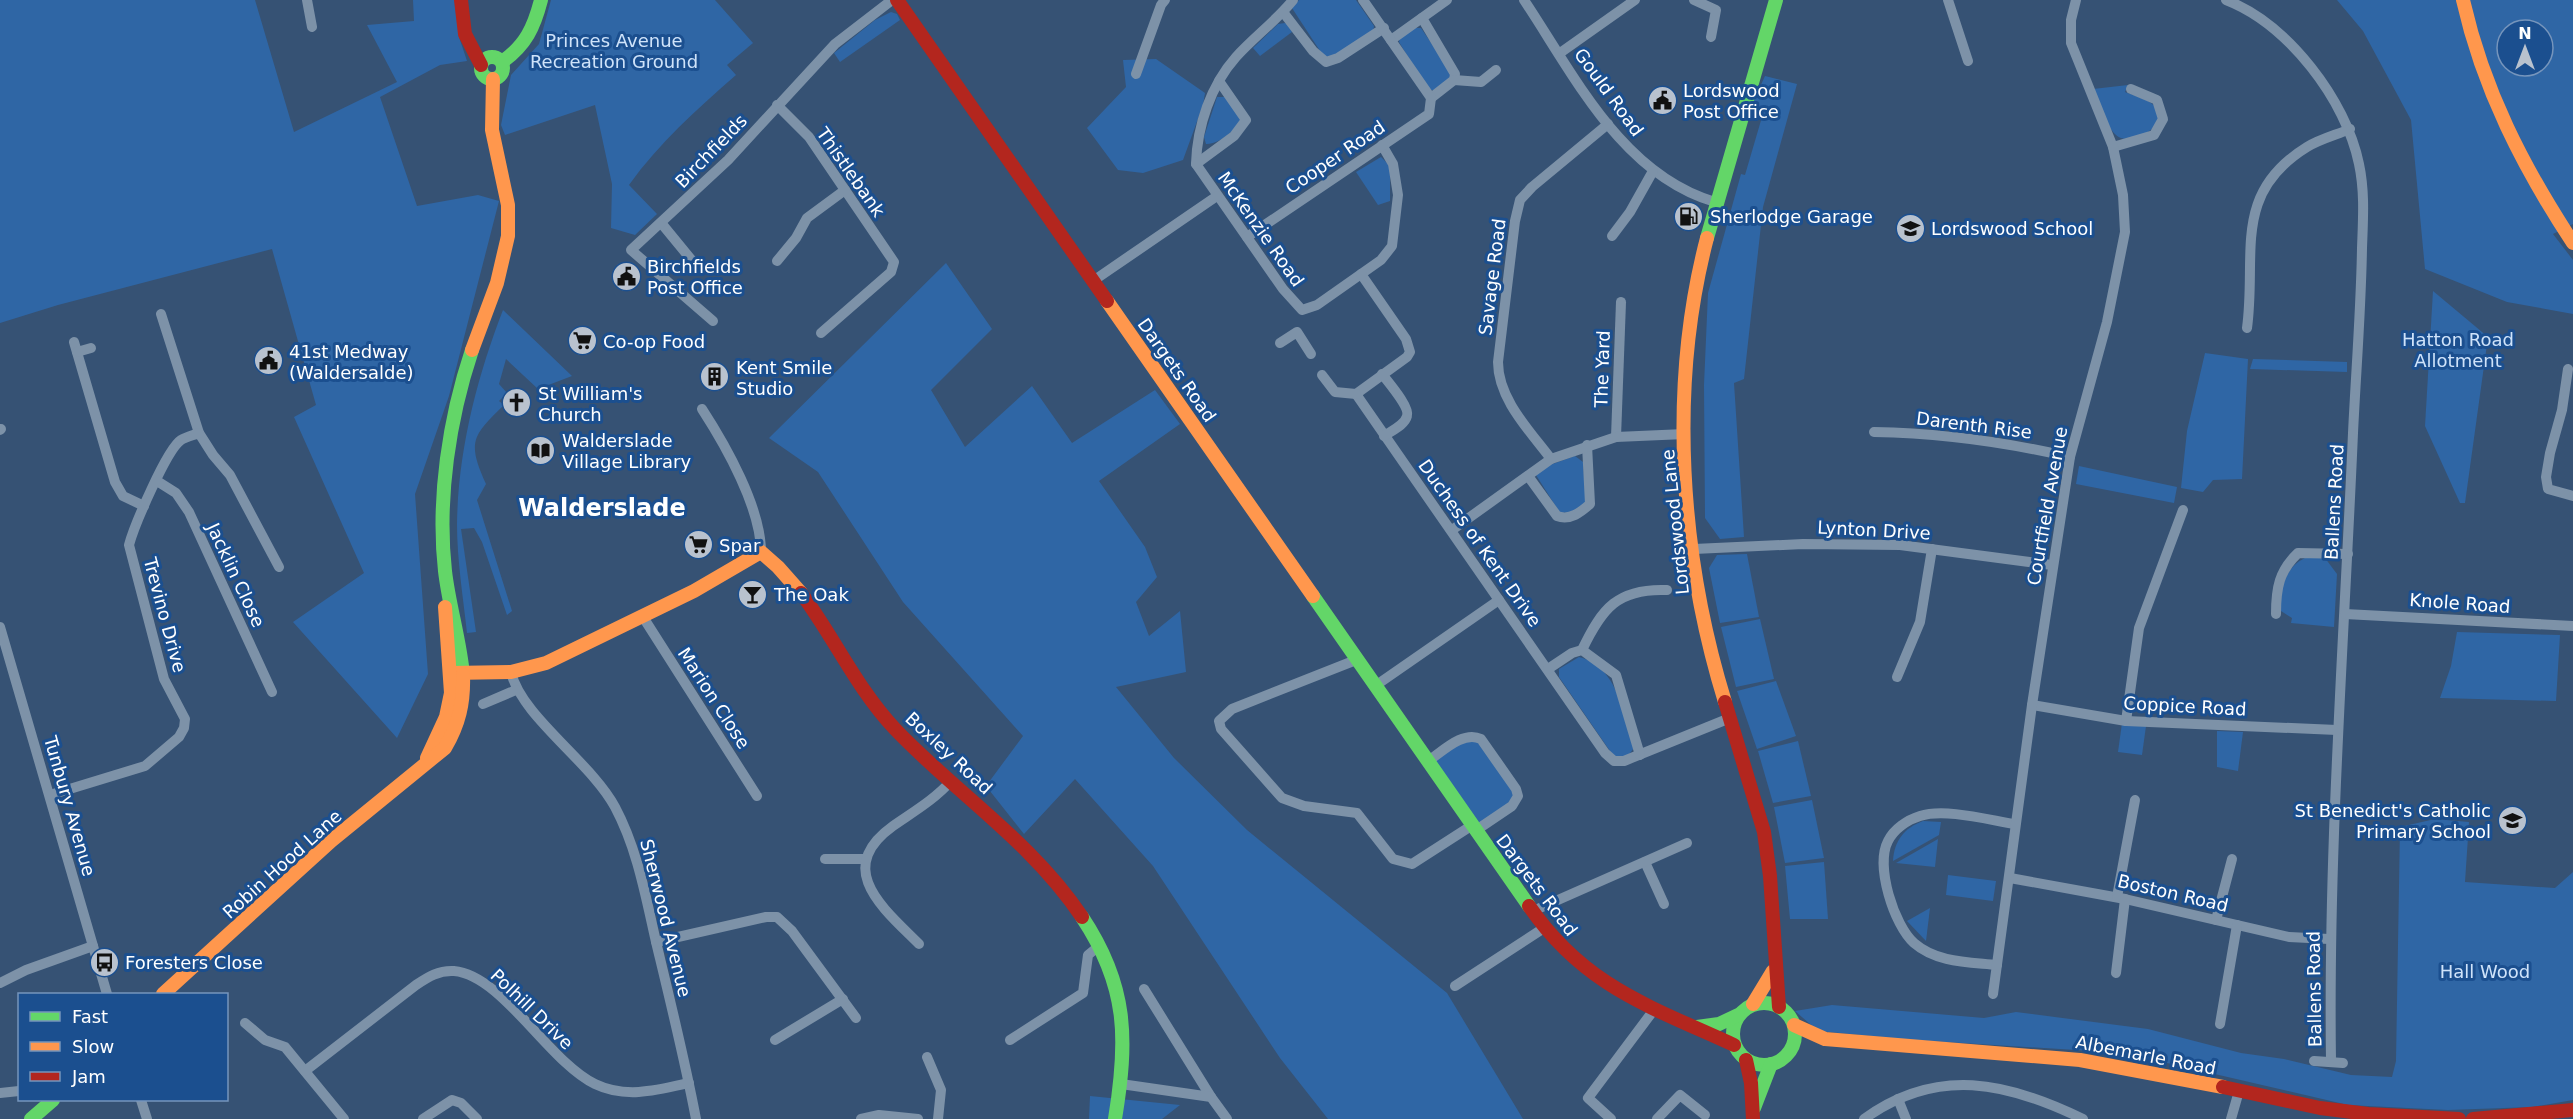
<svg xmlns="http://www.w3.org/2000/svg" width="2573" height="1119" viewBox="0 0 2573 1119" font-family="'DejaVu Sans',sans-serif">
<rect width="100%" height="100%" fill="#365274"/>
<g fill="#2f66a5" fill-rule="evenodd">
<polygon points="0,0 255,0 294,132 397,82 367,25 414,21 413,0 456,0 459,37 467,61 440,65 380,97 417,206 478,195 499,201 449,396 415,494 428,674 397,738 293,622 364,573 294,417 316,405 272,249 58,305 0,323"/>
<path d="M 551,0 L 715,0 L 753,43 L 727,65 L 736,75 C 697,109 659,143 629,185 L 657,214 L 635,235 L 611,228 L 612,184 L 595,105 L 505,135 L 501,125 L 511,75 L 539,44 Z"/>
<polygon points="1299,0 1356,0 1374,26 1373,32 1339,56 1324,57 1292,8"/>
<path d="M 2337,0 L 2573,0 L 2573,224 L 2553,234 L 2573,260 L 2573,314 L 2507,302 L 2425,269 L 2411,120 L 2363,31 ZM 2507,30 L 2543,30 L 2543,66 L 2507,66 Z"/>
<polygon points="891,12 897,14 900,20 840,62 834,53 875,20"/>
<polygon points="1285,23 1290,26 1292,32 1260,56 1253,48 1278,24"/>
<polygon points="1415,28 1421,28 1453,75 1435,90 1428,90 1399,42 1400,36"/>
<polygon points="1156,59 1205,93 1203,105 1183,160 1143,173 1118,170 1087,128 1126,87 1123,60"/>
<polygon points="1765,76 1797,84 1763,207 1744,379 1734,383 1744,537 1720,539 1705,518 1704,385 1708,293 1741,174 1745,175 1762,117 1748,113"/>
<path d="M 2128,85 L 2125,92 C 2133,95 2144,98 2151,103 C 2178,122 2130,149 2116,135 C 2105,125 2100,103 2093,89 Z"/>
<path d="M 1217,97 L 1228,97 L 1242,119 C 1237,129 1218,145 1206,144 L 1204,137 Z"/>
<polygon points="1381,157 1390,166 1390,201 1378,205 1356,172"/>
<polygon points="946,263 992,329 931,390 965,447 1032,386 1072,443 1155,390 1180,424 1099,481 1145,547 1157,577 1136,602 1149,636 1180,611 1186,672 1116,687 1174,758 1247,830 1447,993 1523,1119 1328,1119 1280,1058 1153,866 1075,779 1024,834 986,786 1023,736 903,602 818,472 769,438"/>
<polygon points="2433,291 2488,337 2465,503 2460,503 2425,426"/>
<path d="M 503,310 L 572,376 L 538,389 L 506,359 L 499,384 L 507,393 L 499,401 L 504,405 C 472,436 467,442 486,484 L 477,500 L 512,611 L 507,615 L 482,542 L 474,528 L 461,529 L 476,632 L 467,633 C 463,597 457,560 457,524 C 458,451 477,377 503,310 Z"/>
<polygon points="2205,353 2248,359 2242,479 2213,480 2203,492 2181,488 2187,431"/>
<polygon points="2253,359 2347,362 2347,372 2250,369"/>
<polygon points="1575,456 1583,462 1586,504 1571,512 1560,513 1536,475 1547,466"/>
<polygon points="2079,466 2177,487 2174,503 2076,484"/>
<polygon points="1747,554 1759,617 1720,623 1709,568 1717,555"/>
<path d="M 2305,558 L 2325,558 L 2337,574 L 2334,627 L 2291,623 L 2292,618 L 2281,611 C 2279,591 2285,567 2305,558 Z"/>
<polygon points="1760,619 1774,679 1736,687 1721,627"/>
<polygon points="2457,632 2560,635 2556,701 2440,698 2451,666"/>
<path d="M 1579,657 C 1618,666 1624,716 1634,748 L 1627,757 L 1615,756 L 1610,751 L 1559,677 L 1559,669 Z"/>
<polygon points="1776,681 1796,736 1757,749 1737,691"/>
<polygon points="2122,723 2146,726 2142,755 2118,752"/>
<polygon points="2217,731 2243,732 2238,771 2217,767"/>
<polygon points="1475,736 1518,796 1475,831 1428,761"/>
<polygon points="1798,741 1811,796 1773,803 1758,751"/>
<polygon points="1812,800 1824,858 1785,863 1774,807"/>
<polygon points="2435,819 2469,822 2465,882 2555,888 2573,872 2573,1100 2532,1107 2448,1110 2348,1105 2124,1053 1913,1040 1818,1031 1795,1011 1832,1005 1984,1018 2016,1012 2148,1029 2241,1053 2284,1059 2351,1075 2392,1077 2396,1061 2400,827"/>
<path d="M 1923,821 L 1941,822 L 1939,835 L 1893,861 C 1894,841 1904,828 1923,821 Z"/>
<polygon points="1938,839 1935,867 1896,863"/>
<polygon points="1824,862 1828,919 1790,919 1785,866"/>
<polygon points="1948,875 1996,881 1993,901 1946,895"/>
<polygon points="1930,908 1926,941 1907,921"/>
<polygon points="1090,1096 1180,1105 1162,1119 1089,1119"/>
</g>
<g fill="none" stroke-linecap="round" stroke-linejoin="round">
<g stroke="#7d92a8" stroke-width="10">
<polyline points="307,0 312,27"/>
<path d="M 1293,0 C 1276,21 1254,37 1236,57 C 1211,85 1197,126 1196,164 L 1283,289 L 1302,310 L 1317,305 L 1381,260 L 1392,246 L 1398,195 L 1393,164 L 1382,145"/>
<path d="M 1524,0 C 1574,75 1622,175 1715,202"/>
<polyline points="1694,0 1716,10 1711,37"/>
<polyline points="1948,0 1968,61"/>
<path d="M 2226,0 C 2288,24 2346,100 2359,164 C 2365,192 2363,220 2362,248 C 2361,310 2356,371 2353,433 C 2344,643 2328,851 2331,1061"/>
<polyline points="1283,12 1313,51 1326,62 1338,58 1384,28"/>
<polyline points="1422,18 1455,74 1454,80 1431,98"/>
<polyline points="1391,40 1447,0"/>
<polyline points="1560,53 1635,0"/>
<polyline points="1136,74 1161,5 1165,0"/>
<polyline points="1454,80 1481,82 1496,70"/>
<polyline points="777,105 809,137 894,262 891,272 821,333"/>
<polyline points="2113,147 2154,135 2163,119 2157,100 2131,89"/>
<polyline points="1196,164 1234,136 1246,120 1219,81"/>
<polyline points="662,224 694,263"/>
<polyline points="1612,236 1630,212 1653,171"/>
<polyline points="1247,237 1429,114 1431,98 1363,0"/>
<polyline points="777,261 796,238 807,218 845,190"/>
<polyline points="1361,274 1406,339 1410,352 1407,357 1356,394 1605,753 1614,761 1624,761 1730,718"/>
<polyline points="1093,281 1217,196"/>
<polyline points="161,314 199,433 213,455 230,475 279,567"/>
<polyline points="713,321 631,250 728,160 835,44 892,0"/>
<path d="M 2247,328 C 2257,254 2231,194 2307,147 C 2320,139 2336,135 2350,129"/>
<polyline points="74,342 115,482 123,496 144,506"/>
<polyline points="1280,343 1297,332 1311,354"/>
<polyline points="77,352 91,348"/>
<polyline points="2568,369 2562,410 2550,453 2546,477 2548,489 2573,496"/>
<path d="M 1382,374 C 1388,382 1410,407 1407,416 C 1405,425 1391,431 1384,436"/>
<polyline points="1322,375 1335,392 1356,394"/>
<path d="M 702,409 C 726,446 761,508 761,552"/>
<polyline points="0,430 1,429"/>
<path d="M 1874,432 C 1940,433 2005,442 2070,457"/>
<polyline points="1616,437 1621,302"/>
<path d="M 1551,459 C 1530,431 1498,399 1498,362 L 1515,221 L 1520,200 L 1532,187 L 1608,124"/>
<path d="M 1528,476 L 1557,516 C 1570,521 1581,512 1590,504 L 1587,445"/>
<polyline points="157,481 176,493 189,512 272,692"/>
<polyline points="1452,530 1551,459 1616,437 1685,434"/>
<polyline points="1694,549 1803,544 1900,545 2052,565"/>
<path d="M 2276,614 C 2276,588 2279,571 2298,553 L 2348,554"/>
<polyline points="2345,614 2573,626"/>
<polyline points="643,617 757,796"/>
<polyline points="0,627 107,994"/>
<path d="M 1582,650 C 1602,608 1618,588 1667,590"/>
<polyline points="1356,660 1232,709 1219,721 1221,729 1282,798 1304,806 1357,813 1393,859 1412,864 1471,826"/>
<polyline points="1548,669 1572,653 1582,650 1616,675 1640,755"/>
<path d="M 511,672 C 521,716 591,762 615,807 C 638,850 646,899 657,946 C 671,1004 685,1061 696,1119"/>
<polyline points="1897,677 1920,622 1932,549"/>
<polyline points="1375,686 1499,600"/>
<polyline points="483,704 516,690"/>
<polyline points="2032,705 2126,721 2337,730"/>
<polyline points="2126,721 2139,628 2183,510"/>
<path d="M 1428,761 C 1442,752 1463,730 1481,739 L 1516,789 L 1518,796 L 1512,806 L 1475,831"/>
<path d="M 50,795 L 145,766 L 179,737 L 184,728 L 185,719 L 164,679 L 129,545 C 134,526 167,449 181,440 C 186,437 194,435 199,433"/>
<polyline points="825,859 865,859"/>
<polyline points="1645,862 1664,904"/>
<polyline points="2010,878 2125,899 2289,937 2329,939"/>
<polyline points="2117,897 2135,800"/>
<polyline points="1533,911 1687,843"/>
<polyline points="2216,920 2232,859"/>
<polyline points="656,942 766,917 777,917 792,931 856,1018"/>
<path d="M 919,944 C 884,909 833,869 893,826 C 913,812 934,800 951,781"/>
<path d="M 1997,965 C 1969,962 1937,963 1914,943 C 1894,925 1875,866 1888,841 C 1894,829 1907,820 1920,816 C 1945,808 1989,820 2015,824"/>
<polyline points="2116,973 2125,899"/>
<polyline points="0,983 26,970 93,946"/>
<polyline points="1455,986 1544,928"/>
<polyline points="1144,989 1211,1097"/>
<polyline points="1993,994 2032,705 2070,457 2107,322 2125,232 2123,195 2113,147 2071,43 2071,20 2076,0"/>
<polyline points="245,1023 265,1040 285,1047 344,1119"/>
<polyline points="2220,1024 2237,925"/>
<polyline points="775,1040 843,999"/>
<polyline points="1010,1040 1083,993 1088,955 1099,946"/>
<polyline points="927,1057 941,1090 938,1119"/>
<polyline points="2314,1061 2343,1063"/>
<path d="M 305,1071 L 416,985 C 428,977 439,970 454,971 C 502,975 549,1062 595,1084 C 626,1099 658,1090 689,1083"/>
<polyline points="1121,1084 1211,1097 1227,1119"/>
<polyline points="0,1093 19,1091"/>
<polyline points="1898,1099 1906,1119"/>
<polyline points="141,1100 147,1119"/>
<polyline points="423,1119 452,1100 461,1103 477,1119"/>
<polyline points="861,1119 879,1115 918,1119"/>
<polyline points="1611,1119 1588,1098 1653,1011"/>
<polyline points="1657,1119 1680,1095 1705,1115"/>
<path d="M 1864,1119 C 1937,1066 2007,1082 2083,1119"/>
<polyline points="2231,1119 2239,1091"/>
</g>
<g stroke="#63d668" stroke-width="14">
<circle cx="492" cy="68" r="11"/>
<path d="M 502,62 C 526,45 534,27 541,0"/>
<polyline points="1707,238 1776,0"/>
<polyline points="1313,596 1529,906"/>
<path d="M 463,675 C 460,640 449,606 445,571 C 437,499 449,419 472,350"/>
<path d="M 1082,917 C 1128,986 1128,1040 1115,1119"/>
<circle cx="1764" cy="1034" r="31"/>
<polyline points="1697,1027 1719,1024 1738,1015"/>
<polyline points="1754,1108 1771,1064"/>
<polyline points="31,1119 53,1100"/>
</g>
<g stroke="#ff974d" stroke-width="14">
<path d="M 2463,0 C 2483,89 2523,167 2573,243"/>
<path d="M 1707,238 C 1668,387 1680,556 1725,702"/>
<polyline points="1107,301 1313,596"/>
<polyline points="472,350 497,283 508,236 508,205 492,130 493,79"/>
<polyline points="451,673 511,672 546,663 694,591 761,552 778,567 801,593"/>
<polyline points="427,758 446,717 451,693 445,607"/>
<path d="M 163,994 L 331,841 L 445,748 C 459,724 464,703 463,675"/>
<polyline points="1753,1004 1773,971"/>
<polyline points="1794,1025 1825,1039 2080,1060 2223,1087"/>
</g>
<g stroke="#b3261e" stroke-width="14">
<polyline points="461,0 465,34 481,65"/>
<polyline points="897,0 1107,301"/>
<path d="M 801,593 C 834,637 857,689 895,729 C 956,793 1032,842 1082,917"/>
<polyline points="1725,702 1764,832 1770,876 1779,1007"/>
<path d="M 1529,906 C 1584,986 1649,1006 1734,1045"/>
<polyline points="1746,1060 1751,1083 1753,1119"/>
<polyline points="2223,1087 2320,1108 2368,1114 2459,1119"/>
<polyline points="2473,1119 2573,1110"/>
</g>
</g>
<defs>
<symbol id="civic-disc" viewBox="-11 -11 22 22"><circle r="9.5" fill="#b9c2ce" stroke="#1b4f8f"/><path d="M-.6-6.5H3V-4.5H.6V-3L4-1V1h2V6H-6V1h2V-1L-.6-3ZM-1.2 2.5V6h2.4V2.5Z" fill="#111"/></symbol>
<symbol id="fuel-disc" viewBox="-11 -11 22 22"><circle r="9.5" fill="#b9c2ce" stroke="#1b4f8f"/><path d="M-5.5-6h7V0h2V4h1.3V-2.5L3-4.5l.8-.8L6-3V5H2.5V1h-1V6h-7ZM-4.2-4.7v3.2H.2V-4.7Z" fill="#111"/></symbol>
<symbol id="school-disc" viewBox="-11 -11 22 22"><circle r="9.5" fill="#b9c2ce" stroke="#1b4f8f"/><path d="M0-5L7-2L0 1L-7-2ZM-4 1L0 2.5L4 1V4Q0 6-4 4Z" fill="#111"/></symbol>
<symbol id="supermarket-disc" viewBox="-11 -11 22 22"><circle r="9.5" fill="#b9c2ce" stroke="#1b4f8f"/><path d="M-6-5.5h2.5l.6 2H6L4.5 2H-2.5L-4.4-4H-6ZM-1.5 3.2a1.3 1.3 0 1 0 .1 0ZM3 3.2a1.3 1.3 0 1 0 .1 0Z" fill="#111"/></symbol>
<symbol id="building-disc" viewBox="-11 -11 22 22"><circle r="9.5" fill="#b9c2ce" stroke="#1b4f8f"/><path d="M-4-6H4V6H1V3H-1V6H-4ZM-2.5-4.3h1.7v1.8h-1.7ZM.8-4.3h1.7v1.8H.8ZM-2.5-1h1.7V.8h-1.7ZM.8-1h1.7V.8H.8Z" fill="#111"/></symbol>
<symbol id="church-disc" viewBox="-11 -11 22 22"><circle r="9.5" fill="#b9c2ce" stroke="#1b4f8f"/><path d="M-1.2-6h2.4v3.5h3.3v2.4h-3.3V6h-2.4V-.1h-3.3v-2.4h3.3Z" fill="#111"/></symbol>
<symbol id="library-disc" viewBox="-11 -11 22 22"><circle r="9.5" fill="#b9c2ce" stroke="#1b4f8f"/><path d="M-6-4Q-3-5.5-.7-3.5V5Q-3 3-6 4ZM6-4Q3-5.5 .7-3.5V5Q3 3 6 4Z" fill="#111"/></symbol>
<symbol id="bar-disc" viewBox="-11 -11 22 22"><circle r="9.5" fill="#b9c2ce" stroke="#1b4f8f"/><path d="M-6-5H6L.8 .8V4.5H3.5V6h-7V4.5H-.8V.8Z" fill="#111"/></symbol>
<symbol id="bus-disc" viewBox="-11 -11 22 22"><circle r="9.5" fill="#b9c2ce" stroke="#1b4f8f"/><path d="M-5-6H5V4H4V6H2V4H-2V6H-4V4H-5ZM-3.5-4V0h7V-4ZM-3.5 1.2v1.5H-2V1.2ZM2 1.2v1.5H3.5V1.2Z" fill="#111"/></symbol>
</defs>
<g fill-rule="evenodd">
<use href="#civic-disc" x="1646" y="84" width="33" height="33"/>
<use href="#fuel-disc" x="1672" y="200" width="33" height="33"/>
<use href="#school-disc" x="1894" y="212" width="33" height="33"/>
<use href="#civic-disc" x="610" y="260" width="33" height="33"/>
<use href="#supermarket-disc" x="566" y="324" width="33" height="33"/>
<use href="#civic-disc" x="252" y="344" width="33" height="33"/>
<use href="#building-disc" x="698" y="360" width="33" height="33"/>
<use href="#church-disc" x="500" y="386" width="33" height="33"/>
<use href="#library-disc" x="524" y="434" width="33" height="33"/>
<use href="#supermarket-disc" x="682" y="528" width="33" height="33"/>
<use href="#bar-disc" x="736" y="578" width="33" height="33"/>
<use href="#school-disc" x="2496" y="804" width="33" height="33"/>
<use href="#bus-disc" x="88" y="946" width="33" height="33"/>
</g>
<g text-anchor="middle" dominant-baseline="central" stroke-width="6" stroke-linejoin="round" paint-order="stroke">
<g font-size="18" fill="#cfe3fa" stroke="#1b4f8f">
<text x="614" y="40">Princes Avenue<tspan x="614" dy="21">Recreation Ground</tspan></text>
<text x="2458" y="339">Hatton Road<tspan x="2458" dy="21">Allotment</tspan></text>
<text x="2485" y="971">Hall Wood</text>
</g>
<g font-size="18" fill="#fff" stroke="#1b4f8f" text-anchor="start">
<text x="1683" y="90">Lordswood<tspan x="1683" dy="21">Post Office</tspan></text>
<text x="1710" y="216">Sherlodge Garage</text>
<text x="1931" y="228">Lordswood School</text>
<text x="647" y="266">Birchfields<tspan x="647" dy="21">Post Office</tspan></text>
<text x="603" y="341">Co-op Food</text>
<text x="289" y="351">41st Medway<tspan x="289" dy="21">(Waldersalde)</tspan></text>
<text x="736" y="367">Kent Smile<tspan x="736" dy="21">Studio</tspan></text>
<text x="538" y="393">St William's<tspan x="538" dy="21">Church</tspan></text>
<text x="562" y="440">Walderslade<tspan x="562" dy="21">Village Library</tspan></text>
<text x="719" y="545">Spar</text>
<text x="774" y="594">The Oak</text>
<text x="2491" y="810" text-anchor="end">St Benedict's Catholic<tspan x="2491" dy="21">Primary School</tspan></text>
<text x="125" y="962">Foresters Close</text>
</g>
<g font-size="18" fill="#fff" stroke="#1b4f8f">
<text transform="translate(1609 92) rotate(54)">Gould Road</text>
<text transform="translate(711 151) rotate(-46)">Birchfields</text>
<text transform="translate(1335 157) rotate(-34)">Cooper Road</text>
<text transform="translate(851 172) rotate(55)">Thistlebank</text>
<text transform="translate(1261 229) rotate(55)">McKenzie Road</text>
<text transform="translate(1492 277) rotate(-83)">Savage Road</text>
<text transform="translate(1602 369) rotate(-88)">The Yard</text>
<text transform="translate(1177 370) rotate(55)">Dargets Road</text>
<text transform="translate(1974 425) rotate(7)">Darenth Rise</text>
<text transform="translate(2334 502) rotate(-87)">Ballens Road</text>
<text transform="translate(2047 506) rotate(-80)">Courtfield Avenue</text>
<text transform="translate(1675 522) rotate(-96)">Lordswood Lane</text>
<text transform="translate(1874 530) rotate(3)">Lynton Drive</text>
<text transform="translate(1480 543) rotate(55)">Duchess of Kent Drive</text>
<text transform="translate(236 575) rotate(65)">Jacklin Close</text>
<text transform="translate(2460 603) rotate(4)">Knole Road</text>
<text transform="translate(165 615) rotate(75)">Trevino Drive</text>
<text transform="translate(714 698) rotate(57)">Marion Close</text>
<text transform="translate(2185 706) rotate(3)">Coppice Road</text>
<text transform="translate(949 753) rotate(43)">Boxley Road</text>
<text transform="translate(70 806) rotate(74)">Tunbury Avenue</text>
<text transform="translate(282 864) rotate(-42)">Robin Hood Lane</text>
<text transform="translate(1537 885) rotate(53)">Dargets Road</text>
<text transform="translate(2173 893) rotate(13)">Boston Road</text>
<text transform="translate(666 918) rotate(76)">Sherwood Avenue</text>
<text transform="translate(2314 989) rotate(-91)">Ballens Road</text>
<text transform="translate(532 1009) rotate(44)">Polhill Drive</text>
<text transform="translate(2146 1055) rotate(11)">Albemarle Road</text>
</g>
<g font-size="24" font-weight="bold" fill="#fff" stroke="#1b4f8f">
<text x="602" y="508">Walderslade</text>
</g>
</g>
<rect x="18" y="993" width="210" height="108" fill="#1b4f8f" stroke="#7695bc" stroke-width="1.5"/>
<rect x="30" y="1012" width="30" height="9" fill="#63d668" stroke="#7695bc" stroke-width="1.5"/>
<text x="72" y="1023" font-size="18" fill="#ffffff">Fast</text>
<rect x="30" y="1042" width="30" height="9" fill="#ff974d" stroke="#7695bc" stroke-width="1.5"/>
<text x="72" y="1053" font-size="18" fill="#ffffff">Slow</text>
<rect x="30" y="1072" width="30" height="9" fill="#b3261e" stroke="#7695bc" stroke-width="1.5"/>
<text x="72" y="1083" font-size="18" fill="#ffffff">Jam</text>
<g transform="translate(2525 48)"><circle r="28" fill="#1b4f8f" stroke="#7695bc" stroke-width="1.5"/>
<path d="M0-4.5L10 22L0 15L-10 22Z" fill="#b9c2ce"/>
<text y="-9" font-size="16" font-weight="bold" text-anchor="middle" fill="#ffffff">N</text>
</g>
</svg>
